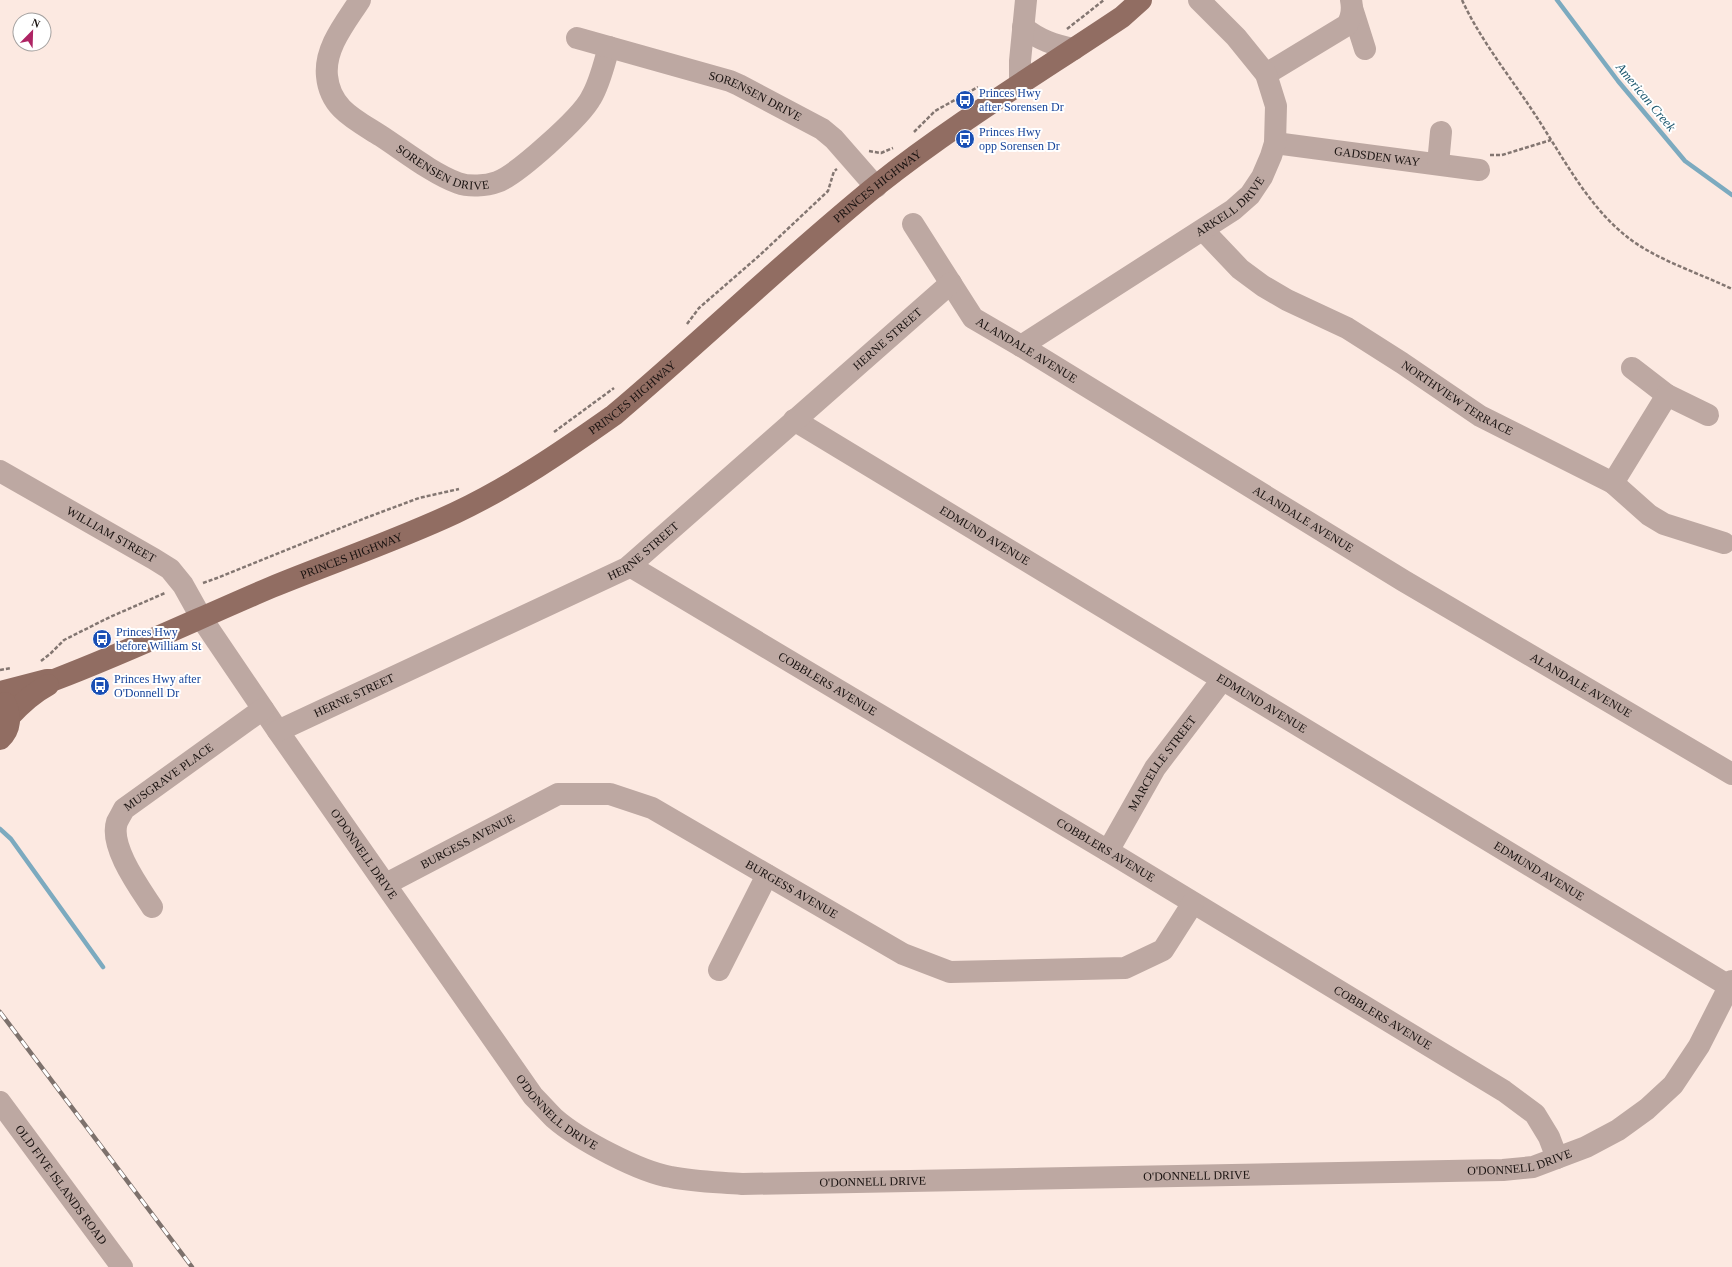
<svg xmlns="http://www.w3.org/2000/svg" width="1732" height="1267" viewBox="0 0 1732 1267" font-family="'Times New Roman',serif">
  <style>
    .lines { fill: none; stroke-linecap: round; stroke-linejoin: round }
    .stream { stroke: #7caabf; stroke-width: 4.5 }
    .path { stroke: #837671; stroke-width: 2.5; stroke-dasharray: 4 2; stroke-linecap: butt }
    .minor { stroke: #bda8a2; stroke-width: 22 }
    .major { stroke: #916d62; stroke-width: 22 }
    .rail-casing { stroke: #7d716c; stroke-width: 4.5 }
    .rail { stroke: #fff; stroke-width: 3; stroke-dasharray: 9; stroke-linecap: butt }
    .labels { text-anchor: middle; dominant-baseline: central; stroke-width: 4; stroke-linejoin: round; paint-order: stroke }
    .transit-label { font-size: 12px; fill: #164399; stroke: #fff; text-anchor: start }
    .street-label { font-size: 12px; fill: #191210; stroke: #fff }
    .water-label { font-size: 13px; font-style: italic; fill: #1b566d; stroke: #fff }
  </style>
  <rect width="100%" height="100%" fill="#fce9e1"/>
  <g class="lines">
    <g class="stream">
      <polyline points="1557,0 1618,81 1685,161 1732,195"/>
      <polyline points="0,829 11,839 103,967"/>
    </g>
    <g class="path">
      <path d="M 1462,0 C 1480,39 1508,74 1532,110 C 1561,153 1585,203 1626,236 C 1654,259 1699,273 1732,289"/>
      <polyline points="1067,29 1104,0"/>
      <polyline points="914,132 935,111 978,87"/>
      <polyline points="869,151 881,153 893,148"/>
      <polyline points="1490,155 1502,155 1551,140"/>
      <polyline points="687,324 699,308 760,255 828,191 834,171 837,169"/>
      <polyline points="554,432 614,388"/>
      <polyline points="203,583 217,578 368,517 419,498 459,489"/>
      <polyline points="41,661 50,654 64,640 110,617 165,593"/>
      <polyline points="0,670 11,668"/>
    </g>
    <g class="minor">
      <path id="s1" d="M 360,0 C 346,22 324,48 327,76 C 330,109 356,120 381,136 C 404,151 433,174 458,183 C 469,187 486,186 497,182 C 517,175 581,117 591,98 C 600,83 604,64 609,47"/>
      <polyline points="1352,8 1365,49"/>
      <path d="M 1023,27 C 1039,40 1054,45 1074,49"/>
      <path id="s2" d="M 577,38 L 730,81 L 739,85 L 822,129 L 834,139 L 876,187"/>
      <path d="M 1266,74 L 1347,25 C 1352,17 1353,10 1351,0"/>
      <polyline points="1020,84 1020,61 1026,0"/>
      <path id="s3" d="M 1275,143 L 1479,170"/>
      <polyline points="1438,164 1441,132"/>
      <path id="s4" d="M 913,224 L 973,318 L 1021,346 L 1404,581 L 1732,774"/>
      <path id="s5" d="M 1203,230 L 1240,269 L 1263,286 L 1287,300 L 1347,328 L 1402,363 L 1480,416 L 1613,483 L 1649,515 L 1664,524 L 1724,543"/>
      <path id="s6" d="M 1021,346 L 1233,210 L 1250,195 L 1262,177 L 1271,156 L 1275,143 L 1276,106 L 1266,74 L 1236,37 L 1199,0"/>
      <polyline points="1632,368 1667,395"/>
      <path id="s7" d="M 794,420 L 1729,986"/>
      <path id="s8" d="M 0,471 L 154,559 L 170,569 L 183,585 L 202,619 L 278,731 L 533,1096 C 540,1103 547,1111 554,1118 C 579,1140 640,1172 671,1177 C 695,1182 718,1182 742,1184 L 1503,1170 L 1533,1167 L 1586,1147 L 1618,1130 L 1647,1109 L 1673,1085 L 1699,1046 L 1732,981"/>
      <polyline points="1613,483 1667,395 1708,415"/>
      <path id="s9" d="M 630,566 L 1108,851 L 1504,1091 L 1535,1114 L 1549,1137 L 1557,1158"/>
      <path id="s10" d="M 278,731 L 627,568 L 951,283"/>
      <path id="s11" d="M 1108,851 L 1155,768 L 1222,680"/>
      <path id="s12" d="M 386,884 L 558,794 L 610,794 L 652,808 L 903,954 L 950,972 L 1125,968 L 1163,950 L 1193,903"/>
      <path id="s13" d="M 152,907 C 139,887 109,846 117,822 C 119,818 122,813 124,809 L 263,709"/>
      <polyline points="719,970 767,875"/>
      <path id="s14" d="M 0,1102 L 122,1267"/>
    </g>
    <g class="major">
      <path id="s15" d="M 0,692 L 47,680 L 54,680 C 128,652 199,618 272,587 C 333,562 395,541 455,513 C 512,486 563,451 614,415 C 703,340 786,259 876,186 C 954,124 1040,72 1122,17 L 1141,0"/>
      <path d="M 9,717 C 21,704 33,693 48,685"/>
      <path d="M 0,739 C 11,729 11,716 5,703"/>
    </g>
    <defs>
      <polyline id="rail" points="0,1012 192,1267"/>
    </defs>
    <use href="#rail" class="rail-casing"/>
    <use href="#rail" class="rail"/>
  </g>
  <defs>
    <symbol id="bus-disc" viewBox="-11 -11 22 22"><circle r="9.5" fill="#1a4fb4" stroke="#fff"/><path d="M-5-6H5V4H4V6H2V4H-2V6H-4V4H-5ZM-3.5-4V0h7V-4ZM-3.5 1.2v1.5H-2V1.2ZM2 1.2v1.5H3.5V1.2Z" fill="#fff"/></symbol>
  </defs>
  <g fill-rule="evenodd">
    <use href="#bus-disc" x="954" y="89" width="22" height="22"/>
    <use href="#bus-disc" x="954" y="128" width="22" height="22"/>
    <use href="#bus-disc" x="91" y="628" width="22" height="22"/>
    <use href="#bus-disc" x="89" y="675" width="22" height="22"/>
  </g>
  <g class="labels">
    <g class="transit-label">
      <text x="979" y="93">Princes Hwy<tspan x="979" dy="14">after Sorensen Dr</tspan></text>
      <text x="979" y="132">Princes Hwy<tspan x="979" dy="14">opp Sorensen Dr</tspan></text>
      <text x="116" y="632">Princes Hwy<tspan x="116" dy="14">before William St</tspan></text>
      <text x="114" y="679">Princes Hwy after<tspan x="114" dy="14">O'Donnell Dr</tspan></text>
    </g>
    <g class="street-label">
      <text stroke="none"><textPath href="#s2" startOffset="188">SORENSEN DRIVE</textPath></text>
      <text stroke="none"><textPath href="#s3" startOffset="103">GADSDEN WAY</textPath></text>
      <text stroke="none"><textPath href="#s1" startOffset="240">SORENSEN DRIVE</textPath></text>
      <text stroke="none"><textPath href="#s15" startOffset="1026">PRINCES HIGHWAY</textPath></text>
      <text stroke="none"><textPath href="#s6" startOffset="252">ARKELL DRIVE</textPath></text>
      <text stroke="none"><textPath href="#s10" startOffset="732">HERNE STREET</textPath></text>
      <text stroke="none"><textPath href="#s4" startOffset="174">ALANDALE AVENUE</textPath></text>
      <text stroke="none"><textPath href="#s15" startOffset="702">PRINCES HIGHWAY</textPath></text>
      <text stroke="none"><textPath href="#s5" startOffset="307">NORTHVIEW TERRACE</textPath></text>
      <text stroke="none"><textPath href="#s4" startOffset="498">ALANDALE AVENUE</textPath></text>
      <text stroke="none"><textPath href="#s8" startOffset="128">WILLIAM STREET</textPath></text>
      <text stroke="none"><textPath href="#s7" startOffset="223">EDMUND AVENUE</textPath></text>
      <text stroke="none"><textPath href="#s10" startOffset="408">HERNE STREET</textPath></text>
      <text stroke="none"><textPath href="#s15" startOffset="378">PRINCES HIGHWAY</textPath></text>
      <text stroke="none"><textPath href="#s9" startOffset="230">COBBLERS AVENUE</textPath></text>
      <text stroke="none"><textPath href="#s4" startOffset="822">ALANDALE AVENUE</textPath></text>
      <text stroke="none"><textPath href="#s10" startOffset="84">HERNE STREET</textPath></text>
      <text stroke="none"><textPath href="#s7" startOffset="547">EDMUND AVENUE</textPath></text>
      <text stroke="none"><textPath href="#s11" startOffset="103">MARCELLE STREET</textPath></text>
      <text stroke="none"><textPath href="#s13" startOffset="164">MUSGRAVE PLACE</textPath></text>
      <text stroke="none"><textPath href="#s12" startOffset="92">BURGESS AVENUE</textPath></text>
      <text stroke="none"><textPath href="#s9" startOffset="554">COBBLERS AVENUE</textPath></text>
      <text stroke="none"><textPath href="#s8" startOffset="541">O'DONNELL DRIVE</textPath></text>
      <text stroke="none"><textPath href="#s7" startOffset="871">EDMUND AVENUE</textPath></text>
      <text stroke="none"><textPath href="#s12" startOffset="452">BURGESS AVENUE</textPath></text>
      <text stroke="none"><textPath href="#s9" startOffset="878">COBBLERS AVENUE</textPath></text>
      <text stroke="none"><textPath href="#s8" startOffset="865">O'DONNELL DRIVE</textPath></text>
      <text stroke="none"><textPath href="#s8" startOffset="1849">O'DONNELL DRIVE</textPath></text>
      <text stroke="none"><textPath href="#s8" startOffset="1525">O'DONNELL DRIVE</textPath></text>
      <text stroke="none"><textPath href="#s8" startOffset="1201">O'DONNELL DRIVE</textPath></text>
      <text stroke="none"><textPath href="#s14" startOffset="103">OLD FIVE ISLANDS ROAD</textPath></text>
    </g>
    <g class="water-label">
      <text transform="translate(1646 97) rotate(50)">American Creek</text>
    </g>
  </g>
  <g transform="translate(32 32) rotate(23)"><circle r="19" fill="#ffffff" stroke="#a3a09f"/>
  <path d="M0-3L7 15L0 10L-7 15Z" fill="#ae2464"/>
  <text y="-6" font-size="11" font-weight="bold" text-anchor="middle" fill="#191210">N</text>
  </g>
</svg>
